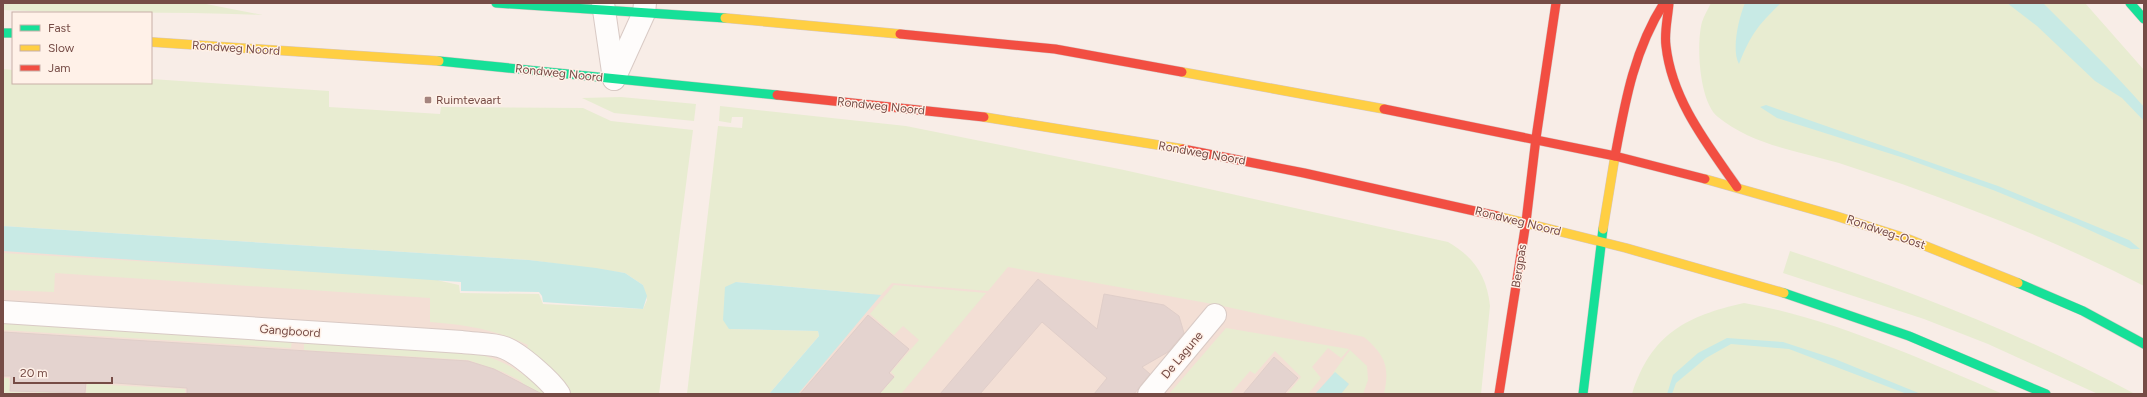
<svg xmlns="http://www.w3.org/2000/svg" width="2147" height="397" viewBox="0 0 2147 397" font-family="Figtree,sans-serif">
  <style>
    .residential { fill: #f3dfd5 }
    .green { fill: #e8ecd1 }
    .water { fill: #c8eae5 }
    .building { fill: #e4d3cf; stroke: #e0cec9 }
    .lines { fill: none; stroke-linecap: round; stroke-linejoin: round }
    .street-casing { stroke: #d9cac5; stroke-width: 24 }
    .fast-casing { stroke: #d6c7c3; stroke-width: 10 }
    .slow-casing { stroke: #d6c7c3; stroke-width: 10 }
    .jam-casing { stroke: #d6c7c3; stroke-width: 10 }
    .street { stroke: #fefcfb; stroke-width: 22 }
    .fast { stroke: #16e098; stroke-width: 9 }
    .slow { stroke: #ffcf43; stroke-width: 9 }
    .jam { stroke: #f24e42; stroke-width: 9 }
    .poi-dot { fill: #a4847e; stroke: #fff1e8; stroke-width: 1.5 }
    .labels { text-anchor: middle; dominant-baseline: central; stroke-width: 3; stroke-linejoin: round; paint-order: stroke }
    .street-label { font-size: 12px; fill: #764c46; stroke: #fff1e8 }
    .poi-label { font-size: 12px; fill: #764c46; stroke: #fff1e8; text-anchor: start }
  </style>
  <rect width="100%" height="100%" fill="#f8ede7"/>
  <g class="residential">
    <polygon points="3,247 431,275 581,380 589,394 3,394"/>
    <polygon points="1007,259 1366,329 1394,372 1389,394 779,394 882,270"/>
  </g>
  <g class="green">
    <path d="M 3,3 L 201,3 L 263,15 C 177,11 90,14 3,10 Z"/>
    <path d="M 1711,3 L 2085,3 L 2144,70 L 2144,286 C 2066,246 1984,213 1902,184 C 1881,177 1860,170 1839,163 C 1798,151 1752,145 1718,117 C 1699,102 1696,44 1702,22 C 1704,16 1708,9 1711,3 Z"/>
    <path d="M 3,69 L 13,70 L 13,83 L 151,83 L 151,79 L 329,91 L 329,107 L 440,114 L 441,107 L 583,108 L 611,121 L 693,130 L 659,394 L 572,394 L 553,370 L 527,348 L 528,345 C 494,329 466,325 430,322 L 430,298 L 55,273 L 54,292 L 3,290 L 3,253 L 432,279 L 459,285 L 460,293 L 539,294 L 543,304 L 643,309 L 647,300 L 643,285 L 625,273 L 529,260 L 3,226 Z"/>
    <polygon points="621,97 696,104 694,121 614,113 582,98"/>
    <path d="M 720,106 L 906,126 L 1124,170 L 1448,242 C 1474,257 1487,276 1490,306 L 1481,394 L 1384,394 C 1390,366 1385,355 1364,337 L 1218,305 L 1008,267 L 988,291 L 892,283 L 881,295 L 736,282 L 729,329 L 818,331 L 819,336 L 769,394 L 687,394 L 718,126 L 742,128 L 743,117 L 732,117 L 731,123 L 719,121 Z"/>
    <path d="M 1790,251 C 1909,290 2025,335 2135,394 L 2098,394 L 1988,344 L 1924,319 L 1783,273 Z"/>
    <polygon points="894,285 986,293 901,394 880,394 895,376 891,372 919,340 903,326 894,335 870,314"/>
    <path d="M 1744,303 C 1831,318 1921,359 2003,394 L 1632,394 C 1651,334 1686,316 1744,303 Z"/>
    <polygon points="3,321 292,340 291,348 3,330"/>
    <polygon points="1226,328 1349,349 1341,358 1328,348 1312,367 1321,378 1308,394 1287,394 1301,377 1275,351 1255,374 1250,371 1230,394 1169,394"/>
    <path d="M 304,341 L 478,354 C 505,361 526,373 545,394 L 535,394 L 519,380 L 503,372 L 468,360 L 304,350 Z"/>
    <polygon points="1350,350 1367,366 1368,380 1363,394 1341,394 1349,384 1333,373"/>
    <polygon points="3,378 9,378 10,392 36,393 37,391 86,394 87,382 109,385 185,389 185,394 3,394"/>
  </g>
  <g class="water">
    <path d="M 1745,3 L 1781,3 C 1758,25 1751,34 1739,64 C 1731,50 1739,17 1745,3 Z"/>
    <path d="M 2007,3 L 2043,3 C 2077,37 2112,70 2144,107 L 2144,121 L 2122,98 L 2095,81 L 2037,26 Z"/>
    <polygon points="1766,105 1998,186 2129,240 2140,249 2131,249 2076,224 1993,190 1904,158 1777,118 1760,107"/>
    <polygon points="3,226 529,260 596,268 625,273 643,285 647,296 643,309 543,302 542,296 539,292 461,291 461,282 3,251"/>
    <polygon points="736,282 881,295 798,394 769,394 819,336 818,331 729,329 723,320 725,287"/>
    <polygon points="1727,338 1783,342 1835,359 1921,394 1907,394 1789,349 1731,344 1706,358 1676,383 1672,394 1667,394 1673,375 1698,353"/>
    <polygon points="1335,372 1349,384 1341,394 1315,394"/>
  </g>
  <g class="building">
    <polygon points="1038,279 1097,329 1104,294 1164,305 1179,316 1184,333 1168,352 1142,367 1150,374 1134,394 1094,394 1107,378 1042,322 980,394 940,394"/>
    <polygon points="868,315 909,349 889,373 894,377 879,394 800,394"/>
    <polygon points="3,332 468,361 494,369 542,394 187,394 187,388 86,381 85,393 10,391 11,376 3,376"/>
    <polygon points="1274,357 1298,378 1284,394 1243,394"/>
  </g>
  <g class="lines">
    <defs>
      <g id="street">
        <polyline points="603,3 614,79"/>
        <polyline points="614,79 644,13 645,3"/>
        <path d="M 3,312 L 462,342 C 475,344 493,343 505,348 C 520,354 551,381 559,394"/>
        <polyline points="1149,394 1215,315"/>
      </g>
      <g id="fast">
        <polyline points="496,3 725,18"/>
        <polyline points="2130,3 2144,19"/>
        <polyline points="3,33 13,33"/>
        <polyline points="439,61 777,95"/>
        <polyline points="2018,283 2083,311 2144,344"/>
        <polyline points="1784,293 1909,336 2046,394"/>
        <polyline points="1583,394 1603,229"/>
      </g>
      <g id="slow">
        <polyline points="725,18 900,34"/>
        <polyline points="151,42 439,61"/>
        <polyline points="1182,72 1384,109"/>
        <polyline points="984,117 1183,149"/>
        <polyline points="1705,179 1836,216 1908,239 2018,283"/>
        <polyline points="1497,216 1626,248 1784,293"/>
        <polyline points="1603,229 1615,156"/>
      </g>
      <g id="jam">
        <path d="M 1669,3 C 1668,17 1664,32 1666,46 C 1672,100 1707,144 1737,187"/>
        <polyline points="900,34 1055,49 1182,72"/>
        <polyline points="777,95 984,117"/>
        <polyline points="1384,109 1615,156 1705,179"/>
        <polyline points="1536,138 1556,3"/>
        <polyline points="1183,149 1304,173 1497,216"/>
        <path d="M 1615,156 C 1625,102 1634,50 1664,3"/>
        <polyline points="1499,394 1526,222 1536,138"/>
      </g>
    </defs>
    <use href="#street" class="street-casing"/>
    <use href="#fast" class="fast-casing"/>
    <use href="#slow" class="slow-casing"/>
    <use href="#jam" class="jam-casing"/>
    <use href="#street" class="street"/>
    <use href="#fast" class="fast"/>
    <use href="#slow" class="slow"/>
    <use href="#jam" class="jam"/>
  </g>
  <rect class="poi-dot" x="424" y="96" width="8" height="8" rx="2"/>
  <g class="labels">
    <g class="street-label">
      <text transform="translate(236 48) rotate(4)">Rondweg Noord</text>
      <text transform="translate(559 73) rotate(6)">Rondweg Noord</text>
      <text transform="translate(881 106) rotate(6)">Rondweg Noord</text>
      <text transform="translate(1202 153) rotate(10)">Rondweg Noord</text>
      <text transform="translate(1518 221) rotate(14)">Rondweg Noord</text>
      <text transform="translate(1886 232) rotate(19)">Rondweg-Oost</text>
      <text transform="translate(1519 266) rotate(-81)">Bergpas</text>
      <text transform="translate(290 331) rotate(4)">Gangboord</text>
      <text transform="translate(1182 355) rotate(-50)">De Lagune</text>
    </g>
    <g class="poi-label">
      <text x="436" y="100">Ruimtevaart</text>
    </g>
  </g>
  <rect width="2147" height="397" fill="none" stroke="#764c46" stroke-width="8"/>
  <rect x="12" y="12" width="140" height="72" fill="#fff1e8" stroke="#c8afa7"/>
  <rect x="20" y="25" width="20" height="6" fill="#16e098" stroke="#c8afa7"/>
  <text x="48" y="32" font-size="12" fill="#764c46">Fast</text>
  <rect x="20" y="45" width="20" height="6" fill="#ffcf43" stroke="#c8afa7"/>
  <text x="48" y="52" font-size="12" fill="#764c46">Slow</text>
  <rect x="20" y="65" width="20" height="6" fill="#f24e42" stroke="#c8afa7"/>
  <text x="48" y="72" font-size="12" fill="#764c46">Jam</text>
  <path d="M14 377v6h98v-6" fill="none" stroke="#764c46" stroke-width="2"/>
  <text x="20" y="377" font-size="12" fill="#764c46" stroke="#fff1e8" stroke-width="3" paint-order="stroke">20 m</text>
</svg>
